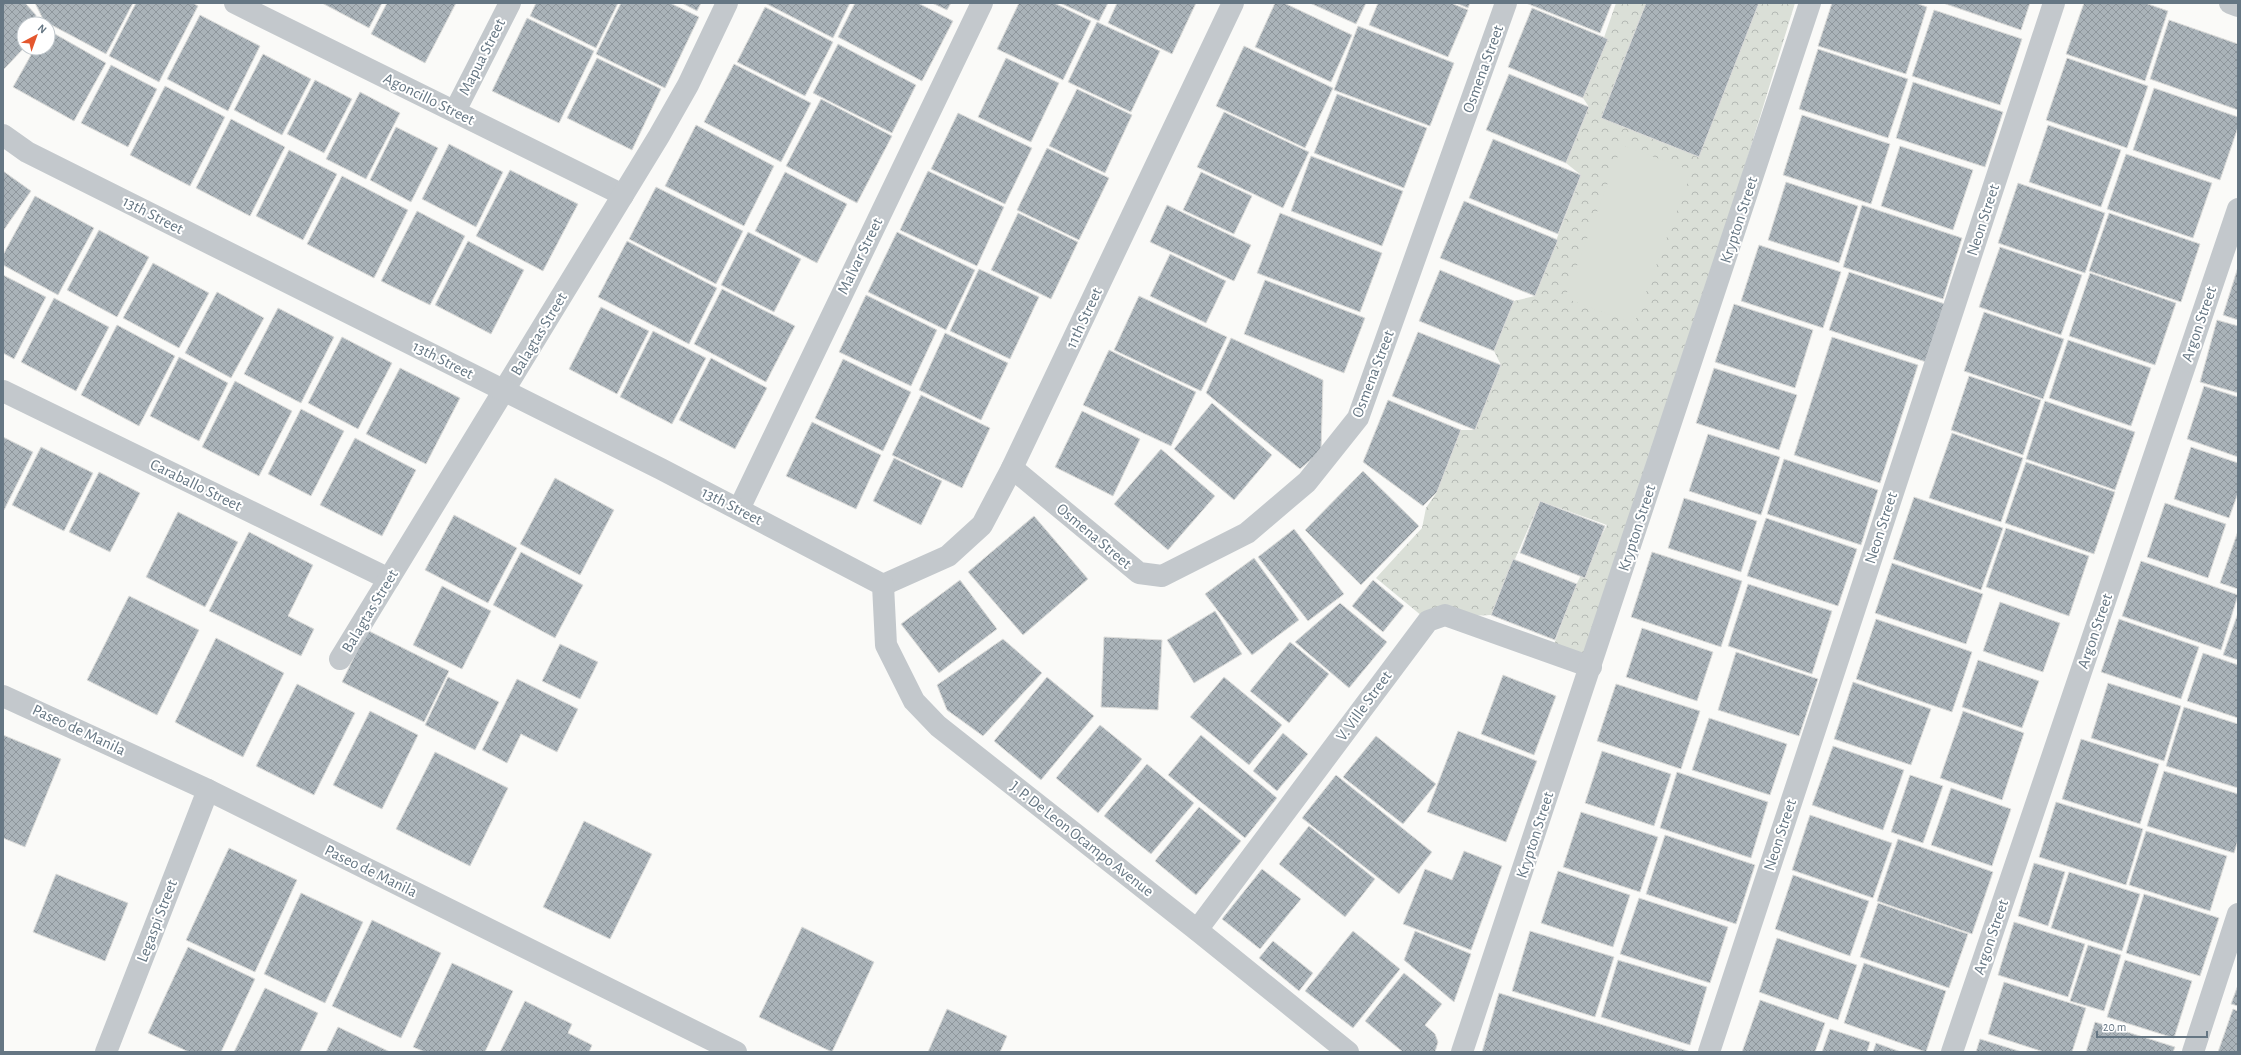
<svg xmlns="http://www.w3.org/2000/svg" width="2241" height="1055" viewBox="0 0 2241 1055" font-family="'Alegreya Sans',sans-serif">
  <style>
    .park { fill: url(#park-crowns) }
    .pitch { fill: #dadfd7 }
    .building { fill: url(#building-cross-hatch); stroke: #dcdcda }
    .lines { fill: none; stroke-linecap: round; stroke-linejoin: round }
    .minor { stroke: #c3c8cc; stroke-width: 22 }
    .tertiary { stroke: #c3c8cc; stroke-width: 22 }
    .labels { text-anchor: middle; dominant-baseline: central; stroke-width: 4; stroke-linejoin: round; paint-order: stroke }
    .street-label { font-size: 16px; fill: #657683; stroke: #fff }
  </style>
  <defs>
    <pattern id="park-crowns" width="20" height="18" patternUnits="userSpaceOnUse"><rect width="20" height="18" fill="#dadfd7"/><path d="M2 6a3 3 0 1 1 6 0M12 15a3 3 0 1 1 6 0" fill="none" stroke="#b4b9b4"/></pattern>
    <pattern id="building-cross-hatch" width="8" height="8" patternUnits="userSpaceOnUse"><rect width="8" height="8" fill="#aab3b9"/><path d="M0 0l8 8M0 8l8-8" fill="none" stroke="#8e969c"/></pattern>
  </defs>
  <rect width="100%" height="100%" fill="#fafaf8"/>
  <polygon class="park" points="1616,3 1795,3 1591,667 1552,650 1575,587 1607,525 1540,501 1491,615 1443,617 1428,621 1376,578 1422,528 1426,508 1437,492 1461,430 1475,430 1501,365 1494,351 1514,301 1535,296 1581,175 1566,163 1589,107 1583,98"/>
  <polygon class="pitch" points="1622,145 1692,171 1634,324 1565,298"/>
  <g class="building">
    <polygon points="3,3 25,3 36,15 35,24 24,24 24,48 3,70"/>
    <polygon points="35,3 133,3 106,54 44,21"/>
    <polygon points="136,3 193,3 198,6 159,82 109,56"/>
    <polygon points="322,3 382,3 369,28"/>
    <polygon points="387,3 456,3 425,63 371,34"/>
    <polygon points="536,3 618,3 596,48 530,16"/>
    <polygon points="621,3 670,3 699,17 665,88 596,54"/>
    <polygon points="682,3 701,3 697,11"/>
    <polygon points="765,3 850,3 833,38"/>
    <polygon points="855,3 918,3 953,21 922,81 838,37"/>
    <polygon points="932,3 951,3 947,10"/>
    <polygon points="1019,3 1054,3 1091,21 1063,80 997,49"/>
    <polygon points="1060,3 1108,3 1099,21"/>
    <polygon points="1117,3 1196,3 1172,54 1108,23"/>
    <polygon points="1275,3 1284,3 1352,35 1331,82 1255,47"/>
    <polygon points="1310,3 1366,3 1356,24"/>
    <polygon points="1378,3 1451,3 1468,10 1448,57 1369,25"/>
    <polygon points="1456,3 1470,3 1468,8"/>
    <polygon points="1526,3 1612,3 1600,33"/>
    <polygon points="1646,3 1759,3 1699,157 1601,118"/>
    <polygon points="1832,3 1916,3 1927,7 1906,74 1818,46"/>
    <polygon points="1943,3 2030,3 2021,30"/>
    <polygon points="2084,3 2145,3 2168,11 2145,81 2066,54"/>
    <polygon points="765,7 833,42 805,96 737,62"/>
    <polygon points="1532,8 1608,39 1583,98 1508,67"/>
    <polygon points="1934,10 2022,39 2000,105 1912,76"/>
    <polygon points="200,15 260,46 228,111 167,79"/>
    <polygon points="527,18 594,51 559,123 492,91"/>
    <polygon points="2169,20 2238,44 2238,110 2150,79"/>
    <polygon points="1097,22 1160,51 1131,112 1068,82"/>
    <polygon points="1358,26 1454,63 1430,126 1334,90"/>
    <polygon points="48,30 106,63 74,121 13,87 35,48 48,48"/>
    <polygon points="838,44 916,85 892,133 813,93"/>
    <polygon points="1244,46 1333,88 1305,148 1216,106"/>
    <polygon points="1818,49 1908,79 1888,138 1799,109"/>
    <polygon points="263,54 311,79 282,135 234,110"/>
    <polygon points="597,58 661,89 632,150 567,118"/>
    <polygon points="1006,58 1059,83 1031,142 978,117"/>
    <polygon points="2067,58 2148,86 2127,148 2046,120"/>
    <polygon points="734,64 811,103 781,162 704,122"/>
    <polygon points="111,65 157,89 128,147 81,123"/>
    <polygon points="1509,74 1589,107 1566,163 1486,130"/>
    <polygon points="315,80 352,99 324,153 287,134"/>
    <polygon points="1913,82 2003,112 1985,167 1896,138"/>
    <polygon points="165,86 225,117 190,186 130,155"/>
    <polygon points="2154,88 2238,117 2238,127 2220,180 2133,150"/>
    <polygon points="1077,89 1132,115 1105,173 1049,146"/>
    <polygon points="360,92 400,113 366,179 326,159"/>
    <polygon points="1337,94 1427,128 1404,188 1314,153"/>
    <polygon points="821,99 892,136 857,203 786,166"/>
    <polygon points="1224,112 1309,152 1283,208 1197,167"/>
    <polygon points="958,113 1032,148 1005,204 931,169"/>
    <polygon points="1802,115 1890,144 1871,204 1783,175"/>
    <polygon points="231,119 285,147 250,216 196,188"/>
    <polygon points="696,125 774,166 744,226 665,186"/>
    <polygon points="2048,125 2121,150 2101,207 2029,182"/>
    <polygon points="396,127 438,148 411,202 370,180"/>
    <polygon points="1493,139 1581,175 1558,234 1469,198"/>
    <polygon points="449,144 503,172 476,227 422,199"/>
    <polygon points="1900,146 1973,170 1953,230 1881,206"/>
    <polygon points="1047,148 1109,178 1079,240 1017,210"/>
    <polygon points="289,150 337,174 303,240 256,216"/>
    <polygon points="2126,154 2212,183 2193,238 2107,209"/>
    <polygon points="1311,156 1403,191 1382,246 1291,211"/>
    <polygon points="510,170 578,204 543,271 476,236"/>
    <polygon points="3,171 31,191 3,231"/>
    <polygon points="928,171 1004,207 977,266 900,230"/>
    <polygon points="785,172 847,204 817,263 755,231"/>
    <polygon points="1201,172 1252,196 1234,234 1183,210"/>
    <polygon points="342,176 408,210 374,278 307,244"/>
    <polygon points="1786,182 1858,206 1839,263 1768,240"/>
    <polygon points="2018,183 2105,213 2085,273 1998,243"/>
    <polygon points="656,187 743,231 716,284 629,239"/>
    <polygon points="35,196 94,228 58,295 3,265 3,255"/>
    <polygon points="1464,201 1558,240 1535,296 1440,258"/>
    <polygon points="1167,205 1251,245 1234,281 1150,242"/>
    <polygon points="1862,205 1962,238 1943,299 1843,267"/>
    <polygon points="417,211 465,236 430,305 381,281"/>
    <polygon points="1018,213 1078,242 1051,299 991,270"/>
    <polygon points="1280,213 1382,253 1360,312 1257,273"/>
    <polygon points="2109,213 2200,244 2181,302 2089,271"/>
    <polygon points="99,230 149,257 117,317 67,290"/>
    <polygon points="748,232 801,259 774,312 721,285"/>
    <polygon points="897,232 975,270 946,330 868,292"/>
    <polygon points="468,241 524,270 491,334 435,305"/>
    <polygon points="627,241 717,288 689,344 598,297"/>
    <polygon points="1759,245 1841,272 1823,328 1741,301"/>
    <polygon points="2000,247 2082,275 2061,335 1979,307"/>
    <polygon points="1170,254 1226,281 1206,323 1150,296"/>
    <polygon points="153,263 209,293 179,348 123,318"/>
    <polygon points="2238,267 2238,320 2223,315"/>
    <polygon points="979,269 1039,297 1010,359 950,331"/>
    <polygon points="1440,270 1514,301 1494,351 1419,321"/>
    <polygon points="1849,272 1945,304 1926,362 1829,330"/>
    <polygon points="2090,273 2176,303 2155,365 2069,336"/>
    <polygon points="3,275 46,297 14,359 3,353"/>
    <polygon points="1265,280 1365,318 1344,373 1244,334"/>
    <polygon points="722,289 795,326 766,382 694,344"/>
    <polygon points="217,292 264,318 231,378 185,353"/>
    <polygon points="866,295 937,330 911,386 839,352"/>
    <polygon points="1139,296 1227,337 1201,391 1114,350"/>
    <polygon points="54,298 109,327 76,391 21,362"/>
    <polygon points="1734,304 1813,330 1795,388 1715,362"/>
    <polygon points="601,307 649,331 617,394 569,369"/>
    <polygon points="278,308 334,337 301,403 244,374"/>
    <polygon points="1984,312 2064,339 2043,399 1964,371"/>
    <polygon points="2217,320 2238,326 2238,393 2200,382"/>
    <polygon points="117,325 175,356 139,426 81,395"/>
    <polygon points="653,331 706,358 672,424 620,397"/>
    <polygon points="1418,332 1501,365 1475,430 1392,396"/>
    <polygon points="945,333 1008,363 981,420 919,390"/>
    <polygon points="342,337 392,363 358,429 308,403"/>
    <polygon points="1832,337 1918,365 1880,483 1794,455"/>
    <polygon points="1231,338 1323,380 1321,451 1300,469 1206,393"/>
    <polygon points="2068,340 2151,368 2131,426 2049,398"/>
    <polygon points="1109,350 1196,392 1171,446 1083,405"/>
    <polygon points="179,357 228,383 199,441 150,416"/>
    <polygon points="711,358 767,388 735,449 679,420"/>
    <polygon points="843,359 911,392 883,451 815,418"/>
    <polygon points="400,368 460,398 426,464 366,434"/>
    <polygon points="1714,368 1797,395 1779,450 1696,423"/>
    <polygon points="1969,376 2041,400 2023,455 1951,430"/>
    <polygon points="235,381 292,411 259,476 202,447"/>
    <polygon points="2204,386 2238,397 2238,457 2187,439"/>
    <polygon points="921,395 990,428 962,488 892,455"/>
    <polygon points="1388,400 1461,430 1437,492 1423,506 1363,462"/>
    <polygon points="2045,401 2135,432 2115,490 2026,459"/>
    <polygon points="1212,403 1272,455 1234,500 1174,449"/>
    <polygon points="301,409 344,431 311,496 268,474"/>
    <polygon points="1082,411 1140,439 1113,496 1055,467"/>
    <polygon points="812,422 881,455 856,509 786,476"/>
    <polygon points="1952,433 2023,458 2001,522 1929,498"/>
    <polygon points="1708,434 1780,457 1761,515 1689,491"/>
    <polygon points="3,437 33,452 4,510 3,509"/>
    <polygon points="355,438 416,470 382,536 320,505"/>
    <polygon points="41,447 93,473 64,531 12,505"/>
    <polygon points="2191,447 2238,463 2238,493 2229,518 2174,499"/>
    <polygon points="1161,449 1215,496 1168,550 1114,504"/>
    <polygon points="894,458 942,481 921,525 873,501"/>
    <polygon points="1784,459 1878,490 1861,545 1767,514"/>
    <polygon points="2026,462 2115,492 2094,554 2005,523"/>
    <polygon points="1363,471 1419,526 1361,585 1305,530"/>
    <polygon points="99,472 140,493 110,552 69,532"/>
    <polygon points="555,478 614,510 580,575 520,544"/>
    <polygon points="1914,497 2003,528 1981,590 1893,559"/>
    <polygon points="1684,498 1757,521 1741,572 1668,548"/>
    <polygon points="1540,501 1605,526 1585,578 1520,553"/>
    <polygon points="2165,503 2226,524 2208,578 2147,557"/>
    <polygon points="178,512 238,542 205,607 146,577"/>
    <polygon points="454,515 517,548 488,603 425,570"/>
    <polygon points="1034,516 1088,579 1023,635 968,572"/>
    <polygon points="1766,518 1857,549 1838,606 1747,576"/>
    <polygon points="2006,528 2089,556 2069,616 1986,587"/>
    <polygon points="1294,529 1344,594 1308,621 1258,557"/>
    <polygon points="2238,531 2238,589 2220,583"/>
    <polygon points="249,532 313,565 288,616 314,629 301,656 209,611"/>
    <polygon points="521,552 583,585 555,638 493,605"/>
    <polygon points="1652,552 1742,581 1721,647 1631,617"/>
    <polygon points="1254,558 1299,620 1252,655 1205,594"/>
    <polygon points="1513,559 1577,584 1555,640 1491,615"/>
    <polygon points="2141,561 2238,595 2221,650 2122,616"/>
    <polygon points="1892,563 1983,594 1966,644 1875,613"/>
    <polygon points="960,580 997,629 939,673 901,624"/>
    <polygon points="1373,580 1404,606 1383,632 1352,606"/>
    <polygon points="1748,584 1832,611 1812,674 1728,646"/>
    <polygon points="442,586 491,611 462,669 413,645"/>
    <polygon points="129,596 199,630 157,715 87,680"/>
    <polygon points="2000,602 2060,623 2043,672 1983,651"/>
    <polygon points="1340,603 1387,642 1349,688 1295,642"/>
    <polygon points="1215,611 1242,654 1194,683 1167,640"/>
    <polygon points="2238,613 2238,660 2223,655"/>
    <polygon points="1876,619 1972,652 1952,712 1856,679"/>
    <polygon points="2119,619 2199,647 2181,699 2101,672"/>
    <polygon points="1642,628 1713,652 1697,701 1626,677"/>
    <polygon points="367,630 449,671 424,722 342,682"/>
    <polygon points="1104,637 1162,640 1158,710 1101,707"/>
    <polygon points="216,638 284,673 243,757 175,722"/>
    <polygon points="1003,639 1042,673 983,736 947,710 937,685"/>
    <polygon points="1290,642 1329,674 1289,723 1250,691"/>
    <polygon points="560,644 598,662 580,699 542,681"/>
    <polygon points="1736,652 1818,679 1799,736 1718,710"/>
    <polygon points="2203,653 2238,665 2238,718 2187,701"/>
    <polygon points="1978,660 2039,681 2022,728 1962,707"/>
    <polygon points="1503,675 1556,696 1534,755 1481,734"/>
    <polygon points="448,677 499,702 475,750 425,725"/>
    <polygon points="1047,677 1094,716 1041,780 994,741"/>
    <polygon points="1224,677 1282,725 1249,765 1190,717"/>
    <polygon points="517,679 578,709 557,752 521,734 507,763 482,750"/>
    <polygon points="1853,682 1931,709 1911,765 1834,739"/>
    <polygon points="2108,683 2181,706 2164,761 2091,738"/>
    <polygon points="297,684 355,713 314,795 256,766"/>
    <polygon points="1616,684 1700,711 1681,769 1597,741"/>
    <polygon points="2184,707 2238,724 2238,788 2166,766"/>
    <polygon points="370,711 418,735 382,809 333,785"/>
    <polygon points="1963,711 2024,733 2002,800 1940,778"/>
    <polygon points="1709,718 1787,744 1770,795 1692,770"/>
    <polygon points="1100,725 1142,759 1098,813 1056,778"/>
    <polygon points="1458,731 1537,761 1506,842 1427,812"/>
    <polygon points="1283,733 1308,754 1277,791 1253,771"/>
    <polygon points="3,735 61,759 25,847 3,838"/>
    <polygon points="1201,735 1277,798 1245,838 1168,775"/>
    <polygon points="1376,736 1436,784 1403,824 1343,777"/>
    <polygon points="2081,739 2159,764 2140,824 2062,799"/>
    <polygon points="1833,746 1904,770 1883,830 1812,805"/>
    <polygon points="1602,751 1671,774 1654,826 1585,803"/>
    <polygon points="435,752 508,788 470,866 396,829"/>
    <polygon points="1147,764 1194,803 1151,854 1104,816"/>
    <polygon points="2164,771 2238,794 2238,840 2234,853 2147,826"/>
    <polygon points="1677,772 1768,802 1751,858 1660,828"/>
    <polygon points="1336,775 1432,852 1399,894 1302,818"/>
    <polygon points="1910,775 1943,786 1923,843 1891,832"/>
    <polygon points="1951,788 2011,809 1992,866 1931,845"/>
    <polygon points="2056,802 2143,829 2126,885 2039,857"/>
    <polygon points="1199,807 1241,841 1196,895 1155,861"/>
    <polygon points="1581,812 1658,837 1640,892 1563,867"/>
    <polygon points="1810,815 1892,843 1873,898 1792,870"/>
    <polygon points="584,821 652,854 610,939 543,907"/>
    <polygon points="1309,826 1375,879 1345,917 1279,864"/>
    <polygon points="2146,831 2227,856 2210,911 2129,885"/>
    <polygon points="1665,835 1755,865 1736,924 1646,894"/>
    <polygon points="1898,839 1993,872 1972,934 1877,901"/>
    <polygon points="229,848 297,880 255,972 186,940"/>
    <polygon points="1464,851 1502,866 1471,950 1403,924 1425,869 1452,880"/>
    <polygon points="2034,863 2065,872 2048,926 2018,916"/>
    <polygon points="1262,869 1301,899 1260,949 1222,919"/>
    <polygon points="1558,871 1630,895 1613,947 1541,923"/>
    <polygon points="2069,872 2140,894 2122,951 2051,928"/>
    <polygon points="56,874 128,903 105,961 33,932"/>
    <polygon points="1793,875 1869,901 1850,956 1775,929"/>
    <polygon points="301,893 363,922 325,1003 264,974"/>
    <polygon points="2144,894 2219,918 2200,976 2126,953"/>
    <polygon points="1639,898 1728,927 1710,983 1620,954"/>
    <polygon points="1878,903 1968,934 1949,988 1860,957"/>
    <polygon points="372,920 441,953 401,1038 332,1006"/>
    <polygon points="2014,922 2085,944 2068,997 1998,975"/>
    <polygon points="802,927 874,962 832,1052 759,1017"/>
    <polygon points="1353,931 1400,969 1353,1028 1305,991"/>
    <polygon points="1415,931 1471,954 1454,1002 1404,960"/>
    <polygon points="1530,931 1614,957 1595,1017 1512,991"/>
    <polygon points="1777,938 1857,965 1838,1020 1759,992"/>
    <polygon points="1273,941 1313,973 1299,991 1259,958"/>
    <polygon points="2088,945 2121,955 2104,1011 2070,1001"/>
    <polygon points="188,947 255,979 221,1052 189,1052 148,1033"/>
    <polygon points="1618,960 1707,987 1690,1045 1601,1017"/>
    <polygon points="2125,960 2192,981 2174,1038 2107,1017"/>
    <polygon points="452,963 513,991 485,1052 425,1052 413,1047"/>
    <polygon points="1864,963 1946,991 1926,1052 1844,1023"/>
    <polygon points="1404,973 1442,1004 1425,1025 1435,1034 1438,1042 1435,1052 1403,1052 1365,1021"/>
    <polygon points="2004,982 2086,1008 2072,1052 2044,1052 1988,1034"/>
    <polygon points="2238,985 2238,1006 2231,1004"/>
    <polygon points="265,988 318,1013 300,1052 234,1052"/>
    <polygon points="1499,993 1691,1052 1482,1052"/>
    <polygon points="1760,1000 1825,1023 1815,1052 1742,1052"/>
    <polygon points="525,1001 572,1024 568,1033 592,1045 589,1052 500,1052"/>
    <polygon points="947,1009 1007,1036 1000,1052 928,1052"/>
    <polygon points="2233,1009 2238,1011 2238,1052 2218,1052"/>
    <polygon points="2095,1022 2175,1047 2173,1052 2086,1052"/>
    <polygon points="338,1027 390,1052 326,1052"/>
    <polygon points="1830,1029 1870,1042 1867,1052 1822,1052"/>
    <polygon points="1980,1039 2022,1052 1976,1052"/>
    <polygon points="1876,1043 1901,1052 1873,1052"/>
  </g>
  <g class="lines">
    <g class="minor">
      <polyline points="235,3 623,195"/>
      <polyline points="2230,3 2238,6"/>
      <polyline points="455,111 510,3"/>
      <polyline points="3,391 389,579"/>
      <polyline points="1012,468 1139,573 1162,576 1247,533 1307,482 1358,418 1506,3"/>
      <polyline points="739,509 982,3"/>
      <polyline points="883,585 948,556 982,525 1012,468 1233,3"/>
      <polyline points="340,659 659,136 688,85 727,3"/>
      <polyline points="3,696 208,790 736,1052"/>
      <polyline points="1197,930 1428,621 1445,615 1591,667"/>
      <polyline points="106,1052 208,790"/>
      <polyline points="1462,1052 1810,3"/>
      <polyline points="1709,1052 2054,3"/>
      <polyline points="1952,1052 2238,209"/>
      <polyline points="2193,1052 2238,914"/>
    </g>
    <polyline class="tertiary" points="3,135 27,152 661,469 883,585 886,645 914,701 938,726 1197,930 1348,1052"/>
  </g>
  <g class="labels">
    <g class="street-label">
      <text transform="translate(482 57) rotate(-63)">Mapua Street</text>
      <text transform="translate(1483 69) rotate(-70)">Osmena Street</text>
      <text transform="translate(429 99) rotate(26)">Agoncillo Street</text>
      <text transform="translate(153 215) rotate(27)">13th Street</text>
      <text transform="translate(1739 220) rotate(-72)">Krypton Street</text>
      <text transform="translate(1983 220) rotate(-72)">Neon Street</text>
      <text transform="translate(860 256) rotate(-64)">Malvar Street</text>
      <text transform="translate(1084 318) rotate(-65)">11th Street</text>
      <text transform="translate(2199 324) rotate(-71)">Argon Street</text>
      <text transform="translate(539 334) rotate(-59)">Balagtas Street</text>
      <text transform="translate(443 360) rotate(27)">13th Street</text>
      <text transform="translate(1373 374) rotate(-69)">Osmena Street</text>
      <text transform="translate(196 485) rotate(26)">Caraballo Street</text>
      <text transform="translate(732 506) rotate(27)">13th Street</text>
      <text transform="translate(1637 528) rotate(-72)">Krypton Street</text>
      <text transform="translate(1881 528) rotate(-72)">Neon Street</text>
      <text transform="translate(1094 536) rotate(40)">Osmena Street</text>
      <text transform="translate(370 611) rotate(-59)">Balagtas Street</text>
      <text transform="translate(2095 631) rotate(-71)">Argon Street</text>
      <text transform="translate(1364 706) rotate(-54)">V. Ville Street</text>
      <text transform="translate(79 730) rotate(25)">Paseo de Manila</text>
      <text transform="translate(1535 835) rotate(-72)">Krypton Street</text>
      <text transform="translate(1780 835) rotate(-72)">Neon Street</text>
      <text transform="translate(1082 839) rotate(38)">J. P. De Leon Ocampo Avenue</text>
      <text transform="translate(371 871) rotate(26)">Paseo de Manila</text>
      <text transform="translate(157 921) rotate(-69)">Legaspi Street</text>
      <text transform="translate(1991 937) rotate(-71)">Argon Street</text>
    </g>
  </g>
  <rect width="2241" height="1055" fill="none" stroke="#657683" stroke-width="8"/>
  <g transform="translate(36 36) rotate(41)"><circle r="19" fill="#ffffff" stroke="#c1c8cd"/>
  <path d="M0-3L7 15L0 10L-7 15Z" fill="#e4572e"/>
  <text y="-6" font-size="11" font-weight="bold" text-anchor="middle" fill="#657683">N</text>
  </g>
  <path d="M2097 1031v6h110v-6" fill="none" stroke="#657683" stroke-width="2"/>
  <text x="2103" y="1031" font-size="12" fill="#657683" stroke="#ffffff" stroke-width="3" paint-order="stroke">20 m</text>
</svg>
